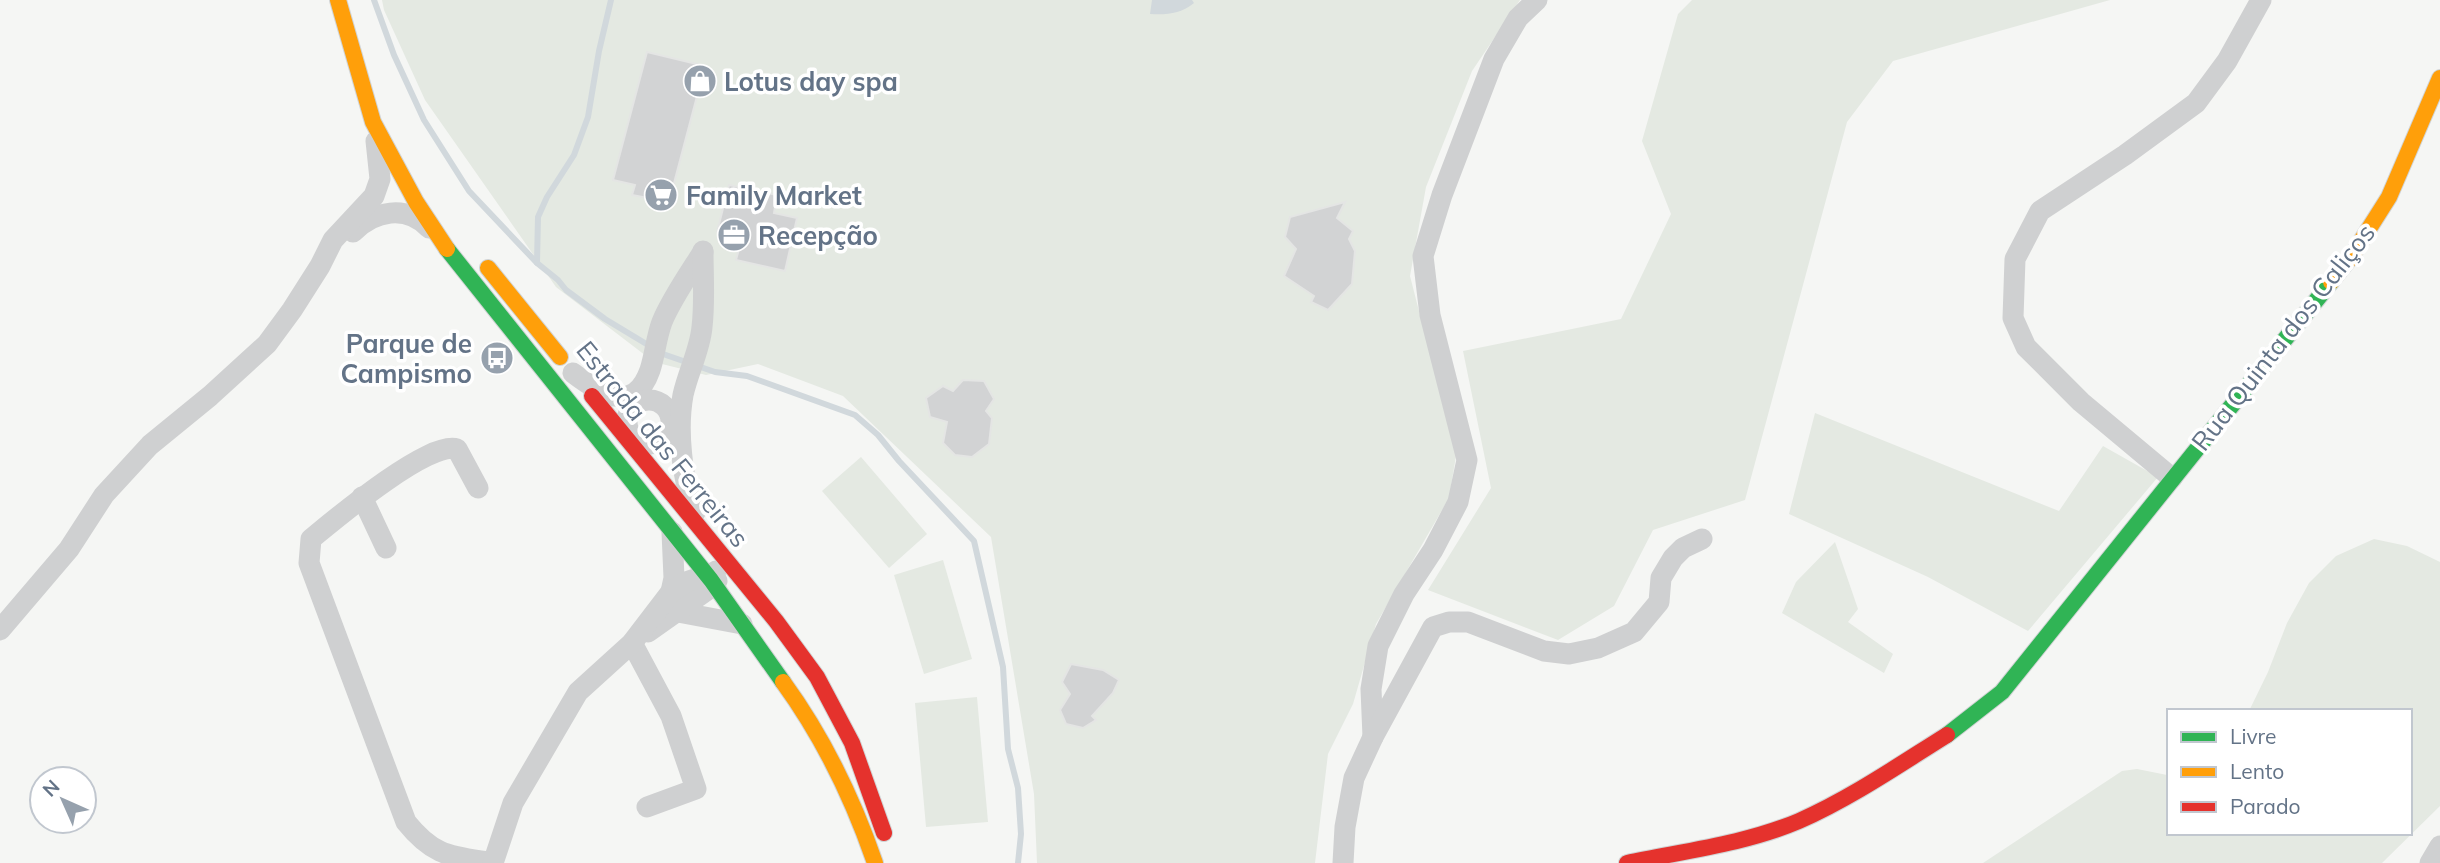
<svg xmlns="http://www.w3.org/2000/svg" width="2440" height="863" viewBox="0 0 2440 863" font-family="Mulish,sans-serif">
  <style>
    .green { fill: #e4e9e2 }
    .water { fill: #d1d8dc }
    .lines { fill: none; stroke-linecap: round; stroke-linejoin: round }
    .stream { stroke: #d1d8dc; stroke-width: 6 }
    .building { fill: #d2d3d4; stroke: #e4e5e4; stroke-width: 2 }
    .fast-casing { stroke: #d1d4d5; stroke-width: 18 }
    .slow-casing { stroke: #d1d4d5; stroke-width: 18 }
    .jam-casing { stroke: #d1d4d5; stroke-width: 18 }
    .street { stroke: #cfd0d1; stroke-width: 21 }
    .fast { stroke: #30b455; stroke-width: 16 }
    .slow { stroke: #ff9f0a; stroke-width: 16 }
    .jam { stroke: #e5322d; stroke-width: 16 }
    .labels { text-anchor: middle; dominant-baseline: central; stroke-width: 7; stroke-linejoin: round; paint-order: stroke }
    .poi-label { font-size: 26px; font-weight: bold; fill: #637387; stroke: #fff; text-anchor: start }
    .street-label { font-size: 26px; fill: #637387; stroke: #fff }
  </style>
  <rect width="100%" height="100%" fill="#f5f6f4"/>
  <g class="green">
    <polygon points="382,0 1520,0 1472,71 1426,187 1410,276 1456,456 1449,498 1376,624 1353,704 1328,754 1315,863 1037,863 1034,794 991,537 843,396 758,364 706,375 654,362 556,287 425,100 384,10"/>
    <polygon points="1692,0 2110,0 1893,61 1847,122 1745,500 1653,530 1614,606 1558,640 1428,590 1491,488 1463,351 1621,319 1671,214 1642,141 1678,14"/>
    <polygon points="1815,413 2059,511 2103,446 2158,477 2028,631 1928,577 1789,514"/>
    <polygon points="861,457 927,534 889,568 822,491"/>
    <polygon points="2374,539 2407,546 2440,562 2440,806 2382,863 1983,863 2122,771 2137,769 2167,775 2169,780 2169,833 2410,833 2410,711 2249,711 2268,672 2287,623 2309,583 2336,556"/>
    <polygon points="1835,542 1858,609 1848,622 1893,654 1884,673 1782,613 1796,582"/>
    <polygon points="943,560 972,659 924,674 894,575"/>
    <polygon points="977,697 988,822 926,827 915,703"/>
  </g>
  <path class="water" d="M 1152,0 L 1192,0 L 1194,3 C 1181,14 1166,15 1150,14 Z"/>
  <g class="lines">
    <g class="stream">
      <polyline points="374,0 394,55 424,120 469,191 537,263"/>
      <polyline points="611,0 599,51 588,117 574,155 547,197 538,217 537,263 558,280 566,290 605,319 663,354 715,372 747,376 855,415 878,435 899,461 974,541 1003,667 1008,749 1018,788 1021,834 1018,863"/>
    </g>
  </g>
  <g class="building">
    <polygon points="647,52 705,66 669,202 632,195 635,185 613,180"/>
    <polygon points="729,185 777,195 774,213 797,218 785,271 736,260 742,238 717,232"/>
    <polygon points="1345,202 1337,218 1353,231 1349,239 1355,251 1352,284 1328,310 1311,302 1314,296 1284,276 1296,249 1285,237 1290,217"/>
    <polygon points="963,380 984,381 994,399 986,411 992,418 989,444 972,457 955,455 943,443 947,422 930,417 926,398 943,386 953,391"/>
    <polygon points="1071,664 1103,670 1119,680 1113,693 1092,716 1096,720 1083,728 1066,724 1060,710 1070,694 1062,682"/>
  </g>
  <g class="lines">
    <defs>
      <g id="fast">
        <polyline points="447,249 711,580 783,682"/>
        <polyline points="1947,735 2002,692 2331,282"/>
      </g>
      <g id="slow">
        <polyline points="338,0 373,122 416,202 447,249"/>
        <polyline points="488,268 560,357"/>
        <polyline points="2331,282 2351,257 2389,197 2440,78"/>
        <path d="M 783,682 C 823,737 853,799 875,863"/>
      </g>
      <g id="jam">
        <polyline points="592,396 776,621 817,677 852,743 884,833"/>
        <path d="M 1627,863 C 1684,851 1745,844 1799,821 C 1851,798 1899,765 1947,735"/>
      </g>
    </defs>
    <use href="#fast" class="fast-casing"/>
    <use href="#slow" class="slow-casing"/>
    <use href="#jam" class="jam-casing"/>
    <g class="street">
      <path d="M 353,232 C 374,211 406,204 429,228"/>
      <path d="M 573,373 C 599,393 634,416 650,370 C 655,355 656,338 662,322 C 672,298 689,274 703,252"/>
      <circle cx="649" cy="422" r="22"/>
      <polyline points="2172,478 2081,402 2026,347 2013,318 2015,259 2040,211 2125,155 2196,103 2227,61 2261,0"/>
      <path d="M 478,488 L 457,449 C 429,440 334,520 311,539 L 309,563 L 406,822 C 434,857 451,856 493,863"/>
      <polyline points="362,497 386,548"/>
      <path d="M 696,511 C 681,481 677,428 683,395 C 688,372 700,350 702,327 C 705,302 703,276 703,251"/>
      <polyline points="671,592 674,578 672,532"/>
      <polyline points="678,612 742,624"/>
      <polyline points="0,630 69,549 104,495 150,445 210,396 267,344 292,310 320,266 333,240 374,196 380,179 376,141"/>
      <polyline points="648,632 706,591 716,571"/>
      <polyline points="632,643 671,716 696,789 647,807"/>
      <polyline points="1373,737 1371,689 1378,646 1404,594 1433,550 1458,502 1467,460 1430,315 1423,256 1442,195 1494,59 1518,18 1537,0"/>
      <polyline points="493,863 513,803 578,692 632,643 671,592 686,582 701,577 717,581"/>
      <polyline points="1343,863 1345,827 1354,778 1373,737 1433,627 1449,622 1468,622 1544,651 1569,654 1598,648 1634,632 1659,602 1661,578 1673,558 1683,548 1702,539"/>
      <polyline points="2430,863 2440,846"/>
    </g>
    <use href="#fast" class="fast"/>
    <use href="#slow" class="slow"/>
    <use href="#jam" class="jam"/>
  </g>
  <defs>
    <symbol id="shop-disc" viewBox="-11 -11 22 22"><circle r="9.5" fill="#96a1ad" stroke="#fff"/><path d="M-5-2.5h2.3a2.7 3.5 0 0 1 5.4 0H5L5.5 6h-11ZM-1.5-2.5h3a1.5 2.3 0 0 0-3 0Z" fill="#fff"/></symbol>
    <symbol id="supermarket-disc" viewBox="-11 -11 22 22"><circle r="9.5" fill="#96a1ad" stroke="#fff"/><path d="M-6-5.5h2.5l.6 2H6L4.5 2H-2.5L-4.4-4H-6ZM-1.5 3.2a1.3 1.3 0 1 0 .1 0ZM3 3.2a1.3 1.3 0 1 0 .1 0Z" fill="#fff"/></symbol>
    <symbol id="office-disc" viewBox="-11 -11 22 22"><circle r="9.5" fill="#96a1ad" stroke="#fff"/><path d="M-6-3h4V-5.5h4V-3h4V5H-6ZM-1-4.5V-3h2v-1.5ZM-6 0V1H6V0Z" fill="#fff"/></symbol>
    <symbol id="bus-disc" viewBox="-11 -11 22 22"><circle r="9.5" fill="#96a1ad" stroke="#fff"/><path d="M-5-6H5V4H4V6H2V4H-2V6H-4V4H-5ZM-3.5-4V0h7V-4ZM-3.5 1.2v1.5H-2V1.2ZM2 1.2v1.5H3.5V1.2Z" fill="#fff"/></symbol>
  </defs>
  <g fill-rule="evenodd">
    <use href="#shop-disc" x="681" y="62" width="38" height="38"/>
    <use href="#supermarket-disc" x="642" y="176" width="38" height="38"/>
    <use href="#office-disc" x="715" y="216" width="38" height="38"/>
    <use href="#bus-disc" x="478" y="339" width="38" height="38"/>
  </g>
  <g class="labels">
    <g class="poi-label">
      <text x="724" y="81">Lotus day spa</text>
      <text x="686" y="195">Family Market</text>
      <text x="758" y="235">Recepção</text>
      <text x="472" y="343" text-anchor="end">Parque de<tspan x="472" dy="30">Campismo</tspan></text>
    </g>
    <g class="street-label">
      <text transform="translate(2283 337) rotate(-52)">Rua Quinta dos Caliços</text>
      <text transform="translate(663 444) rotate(51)">Estrada das Ferreiras</text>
    </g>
  </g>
  <rect x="2167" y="709" width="245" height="126" fill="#ffffff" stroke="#c1c7cf" stroke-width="2"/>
  <rect x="2181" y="732" width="35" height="10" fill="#30b455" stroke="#c1c7cf" stroke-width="2"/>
  <text x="2230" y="744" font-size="21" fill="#637387">Livre</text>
  <rect x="2181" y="767" width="35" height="10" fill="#ff9f0a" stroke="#c1c7cf" stroke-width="2"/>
  <text x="2230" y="779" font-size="21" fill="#637387">Lento</text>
  <rect x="2181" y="802" width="35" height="10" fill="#e5322d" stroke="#c1c7cf" stroke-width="2"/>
  <text x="2230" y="814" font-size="21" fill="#637387">Parado</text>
  <g transform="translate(63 800) rotate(315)"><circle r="33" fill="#ffffff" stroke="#c1c7cf" stroke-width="2"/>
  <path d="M0-5L12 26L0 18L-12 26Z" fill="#96a1ad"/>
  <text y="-10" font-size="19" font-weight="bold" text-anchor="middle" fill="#637387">N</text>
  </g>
</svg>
